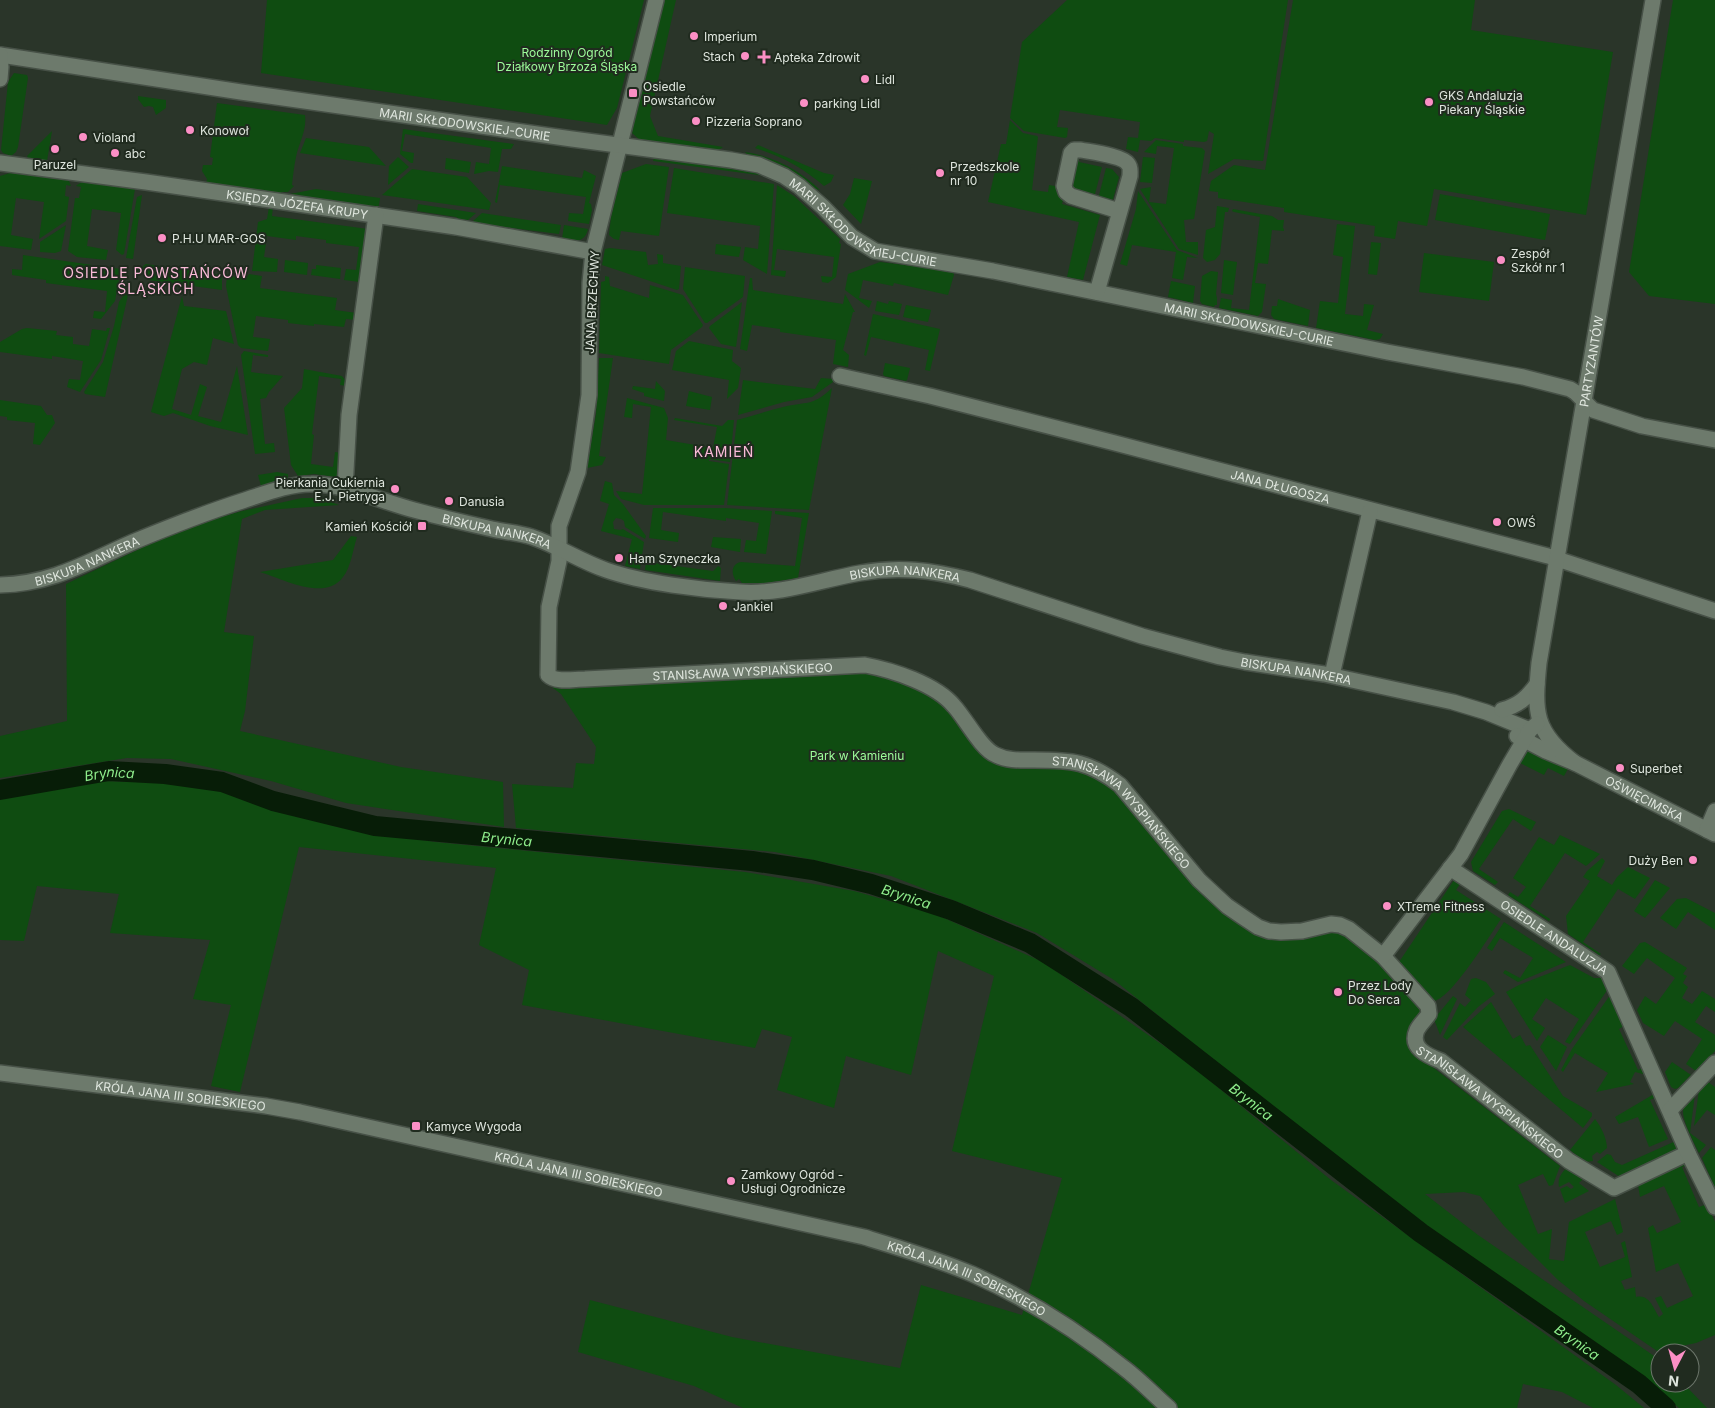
<svg xmlns="http://www.w3.org/2000/svg" width="1715" height="1408" viewBox="0 0 1715 1408" font-family="Inter,sans-serif">
  <style>
    .green { fill: #0f4c11 }
    .lines { fill: none; stroke-linecap: round; stroke-linejoin: round }
    .river { stroke: #071d07; stroke-width: 20 }
    .minor-casing { stroke: #475147; stroke-width: 18 }
    .minor { stroke: #6d7a6c; stroke-width: 15 }
    .poi-dot { fill: #fb8fc5; stroke: #202b1f; stroke-width: 2 }
    .labels { text-anchor: middle; dominant-baseline: central; stroke-width: 4; stroke-linejoin: round; paint-order: stroke }
    .poi-label { font-size: 12px; fill: #dfe6de; stroke: #202b1f; text-anchor: start }
    .park-label { font-size: 12px; fill: #9dfc9a; stroke: #202b1f }
    .street-label { font-size: 12px; fill: #dfe6de; stroke: #202b1f }
    .neighbourhood-label { font-size: 14px; letter-spacing: 1px; fill: #fabbd8; stroke: #202b1f }
    .water-label { font-size: 14px; font-style: italic; fill: #8eec8b; stroke: #202b1f }
  </style>
  <rect width="100%" height="100%" fill="#2a3529"/>
  <g class="green">
    <polygon points="267,0 644,0 617,108 607,125 261,73"/>
    <polygon points="664,0 676,0 650,116 658,136 723,147 717,151 641,141 632,133 644,75"/>
    <polygon points="1067,0 1288,0 1263,161 1234,159 1208,174 1214,134 1209,131 1207,141 1204,142 1184,140 1184,142 1155,138 1151,141 1140,140 1138,152 1126,149 1128,137 1138,138 1140,122 1060,110 1057,127 1068,128 1067,137 1065,138 1024,131 1010,118 1022,42"/>
    <polygon points="1293,0 1475,0 1471,30 1613,52 1586,215 1434,189 1427,226 1398,221 1395,239 1374,236 1375,226 1284,212 1284,208 1218,198 1218,192 1209,191 1211,181 1234,165 1265,170"/>
    <polygon points="1673,0 1715,0 1715,304 1649,296 1629,272"/>
    <polygon points="14,73 27,75 28,78 18,147 16,152 11,156 3,153 1,150 8,82"/>
    <polygon points="138,96 166,100 166,108 156,115 153,107 149,106 144,107 138,99"/>
    <path d="M 217,103 L 305,115 C 307,131 299,142 296,157 C 294,166 293,176 292,185 L 294,186 L 288,192 L 282,192 L 280,195 L 206,185 L 207,179 L 202,171 L 203,165 L 212,165 L 213,158 L 210,157 Z"/>
    <polygon points="1010,120 1023,133 1037,136 1038,137 1032,190 1048,192 1049,185 1061,187 1059,196 1064,197 1062,204 1100,215 1083,280 1067,277 1079,222 988,202 1001,144 1006,144"/>
    <polygon points="403,129 514,144 511,149 502,149 498,172 489,171 474,174 476,162 489,164 491,148 405,134 402,151 414,153 413,163 411,163 400,154"/>
    <polygon points="52,131 47,161 28,158 27,156"/>
    <polygon points="306,138 369,147 386,166 300,153"/>
    <polygon points="1156,140 1183,144 1183,146 1202,148 1205,151 1194,219 1184,220 1186,242 1198,242 1198,255 1179,249 1140,189 1151,187 1149,202 1166,204 1174,148 1157,146 1156,154 1144,152"/>
    <path d="M 758,145 L 824,173 L 834,175 L 831,182 L 824,186 C 803,168 782,156 755,148 Z"/>
    <path d="M 745,152 C 773,156 800,170 820,190 L 812,188 L 749,157 Z"/>
    <polygon points="655,156 756,171 773,177 653,161"/>
    <polygon points="398,157 409,167 388,185 389,166"/>
    <polygon points="1143,157 1155,158 1152,183 1140,182"/>
    <polygon points="446,158 471,162 469,173 445,169"/>
    <polygon points="1075,158 1079,159 1079,162 1102,167 1094,198 1078,193 1070,182"/>
    <polygon points="646,164 669,167 659,236 621,231 619,240 614,239 609,235 611,217 622,173"/>
    <polygon points="502,166 582,178 584,170 596,176 589,203 591,204 592,210 589,224 568,221 569,213 583,214 586,197 500,185 497,203 495,202"/>
    <polygon points="674,168 774,184 767,274 743,260 745,247 758,249 760,226 667,213"/>
    <polygon points="1106,168 1112,169 1119,177 1112,203 1098,199"/>
    <polygon points="412,169 467,177 491,203 489,210 382,195"/>
    <polygon points="10,173 66,179 69,181 71,186 66,185 65,196 69,197 66,221 39,239 44,202 16,198 11,235 33,239 31,250 0,246 0,176"/>
    <polygon points="854,178 872,181 861,224 843,205 850,194"/>
    <polygon points="82,182 135,189 124,254 122,255 116,250 121,213 92,209 87,246 108,250 106,260 77,257 68,251 75,198 79,198 81,187 76,186 77,185"/>
    <polygon points="777,185 794,196 840,239 839,243 841,244 836,277 828,283 822,282 821,276 832,277 834,257 777,249 774,270 786,271 785,277 771,275"/>
    <polygon points="316,189 380,198 378,211 289,198 290,194"/>
    <polygon points="1138,191 1177,250 1198,258 1187,257 1183,280 1172,278 1176,252 1132,245 1127,266 1120,264 1136,209"/>
    <polygon points="1440,194 1550,214 1545,240 1435,220"/>
    <polygon points="142,195 133,259 126,258 137,197"/>
    <polygon points="418,204 476,213 468,220 459,219 456,217 417,211"/>
    <polygon points="1217,206 1229,208 1228,212 1225,212 1220,254 1215,260 1207,262 1203,258 1206,230 1215,227"/>
    <polygon points="269,207 273,207 272,216 368,229 360,282 344,280 346,269 356,270 359,247 326,243 326,240 296,236 296,240 267,236 264,257 278,259 277,272 252,271 258,222 267,219"/>
    <polygon points="1233,209 1272,216 1278,220 1284,220 1283,228 1284,229 1284,231 1272,230 1268,264 1258,263 1255,283 1266,284 1262,312 1258,316 1219,308 1221,298 1232,300 1231,308 1249,310 1260,217 1234,212 1232,211"/>
    <path d="M 482,213 L 561,225 L 559,234 C 530,230 501,227 472,222 Z"/>
    <polygon points="1337,224 1355,226 1345,314 1363,316 1364,304 1374,305 1367,330 1383,334 1380,339 1375,340 1316,328 1320,301 1338,303 1343,257 1333,255"/>
    <polygon points="66,225 61,251 55,253 40,252 40,242"/>
    <path d="M 564,225 L 588,229 C 585,243 574,242 562,239 Z"/>
    <polygon points="1371,242 1381,243 1377,275 1368,274"/>
    <polygon points="716,244 741,247 739,257 715,254"/>
    <polygon points="610,248 646,252 648,265 658,264 657,254 663,255 663,263 681,266 679,289 677,290 602,265 605,249"/>
    <polygon points="1424,253 1494,262 1489,301 1419,292"/>
    <polygon points="23,255 121,269 115,301 101,319 93,318 94,311 105,312 107,291 46,283 46,280 12,275 12,269 22,270"/>
    <polygon points="285,260 308,263 307,275 284,272"/>
    <polygon points="1224,260 1237,262 1233,295 1221,293"/>
    <polygon points="880,262 953,271 954,275 948,295 894,283 893,286 863,280 859,298 872,301 869,308 845,290 848,274"/>
    <polygon points="146,264 222,275 222,290 148,280 143,272 143,266"/>
    <polygon points="316,265 341,268 340,279 311,275 312,269 316,269"/>
    <polygon points="685,267 745,276 743,297 707,323 705,323 683,289"/>
    <polygon points="1211,271 1218,272 1216,294 1217,298 1217,305 1215,305 1214,307 1202,304 1200,301 1202,276"/>
    <polygon points="249,274 262,276 260,288 337,298 335,310 357,313 356,320 346,319 344,327 314,324 314,326 288,323 288,320 256,316 253,337 270,339 268,351 241,348 238,345 226,286 227,276 246,278"/>
    <polygon points="605,276 609,277 610,286 649,298 650,285 683,295 703,325 702,327 671,350 669,364 599,353 601,282 605,281"/>
    <polygon points="750,278 752,278 753,290 843,304 845,294 855,312 853,312 843,350 849,355 848,367 833,364 836,340 780,332 780,329 752,325 747,351 740,349"/>
    <polygon points="1171,281 1195,286 1193,303 1168,297"/>
    <polygon points="130,286 105,397 85,394 84,392 103,362 114,326 119,302"/>
    <polygon points="182,296 184,306 226,311 234,344 213,338 207,365 194,362 182,369 172,409 191,415 200,384 207,387 198,416 221,422 237,366 248,435 210,426 173,413 164,416 151,412"/>
    <polygon points="1278,299 1310,310 1308,326 1274,319 1271,315 1272,306 1277,306"/>
    <polygon points="877,301 888,304 889,301 902,304 899,315 875,311"/>
    <polygon points="742,302 736,347 721,344 709,328 710,326"/>
    <polygon points="906,305 931,310 928,322 903,317"/>
    <polygon points="873,314 940,329 930,371 925,370 929,350 871,337 866,356 864,355"/>
    <polygon points="27,328 57,331 56,335 73,337 73,344 89,346 92,329 106,331 107,328 110,328 101,360 80,392 67,387 69,379 80,380 83,361 52,356 52,359 0,352 0,342 22,329"/>
    <polygon points="689,341 733,350 732,361 741,368 738,388 727,399 729,380 672,370 676,351"/>
    <polygon points="244,351 268,355 268,357 253,355 251,372 283,376 269,392 266,398 260,399 265,444 274,443 275,452 255,454 241,355"/>
    <polygon points="599,358 613,358 599,456 606,457 602,465 587,468 596,414"/>
    <polygon points="885,363 910,368 907,380 906,381 884,376 883,374"/>
    <polygon points="304,369 342,376 347,382 347,386 340,385 341,379 319,376 312,434 314,435 311,464 333,467 335,452 341,453 340,476 336,477 314,474 298,476 291,465 284,408 302,388"/>
    <polygon points="821,378 833,379 833,382 812,397 784,402 738,415 743,380 815,389"/>
    <polygon points="656,381 665,391 664,401 644,396 644,393 632,389 633,386 655,389"/>
    <path d="M 832,388 L 809,510 L 727,505 L 737,420 C 752,416 767,411 783,407 C 807,401 812,407 832,388 Z"/>
    <polygon points="689,391 712,397 710,410 686,406"/>
    <polygon points="627,398 664,408 668,418 666,440 713,448 717,427 674,420 675,418 722,426 728,420 734,420 730,462 709,459 709,461 729,464 724,505 644,505 621,499 616,491 642,494 651,407 633,404 632,418 624,417"/>
    <polygon points="0,400 41,406 47,415 52,415 55,423 40,445 33,444 35,423 7,420 7,417 0,416"/>
    <polygon points="277,472 288,474 288,478 261,486 258,475"/>
    <polygon points="605,481 612,483 614,495 623,504 646,536 645,539 625,527 624,521 621,519 616,518 613,522 614,529 620,530 623,529 644,542 640,569 625,566 632,539 601,531 609,504 600,501"/>
    <polygon points="302,498 320,498 339,505 265,510 242,519 224,632 254,636 245,711 240,731 401,767 503,782 504,827 346,803 271,781 171,759 127,758 0,778 0,736 67,721 66,584 183,528 242,511"/>
    <polygon points="653,508 725,508 772,511 766,554 744,552 746,540 756,541 759,523 726,518 726,521 663,512 661,530 679,533 678,542 649,538"/>
    <path d="M 775,511 L 809,513 L 798,578 L 766,583 L 742,583 L 739,579 L 736,581 C 731,574 731,564 741,562 L 795,566 L 802,518 L 775,514 Z"/>
    <path d="M 351,536 L 357,537 C 353,549 351,567 343,577 C 325,602 283,579 260,572 L 333,560 Z"/>
    <polygon points="713,537 741,539 740,552 711,547"/>
    <polygon points="646,562 713,571 718,566 721,568 720,581 645,570"/>
    <path d="M 861,668 L 932,692 L 986,752 L 1066,764 L 1099,774 L 1251,927 L 1333,927 L 1372,953 L 1421,1006 L 1421,1058 L 1560,1166 L 1553,1185 L 1549,1186 L 1543,1174 L 1518,1185 L 1538,1234 L 1552,1229 L 1549,1259 L 1564,1261 L 1569,1222 L 1615,1199 L 1623,1232 L 1617,1235 L 1611,1221 L 1585,1232 L 1600,1267 L 1625,1257 L 1621,1243 L 1625,1241 L 1632,1277 L 1621,1281 L 1625,1290 L 1635,1287 L 1636,1297 C 1649,1294 1653,1307 1659,1317 L 1663,1314 L 1655,1298 L 1661,1296 L 1667,1308 L 1693,1296 L 1678,1263 L 1656,1272 L 1648,1228 L 1653,1225 L 1657,1233 L 1681,1222 L 1664,1186 L 1640,1197 L 1638,1185 L 1683,1163 L 1686,1163 L 1687,1165 L 1682,1167 L 1699,1207 L 1707,1204 L 1715,1222 L 1715,1335 L 1696,1343 L 1657,1351 L 1584,1301 L 1558,1280 L 1504,1226 L 1480,1196 L 1464,1192 L 1425,1194 L 1478,1235 L 1660,1360 L 1660,1383 L 1683,1383 L 1707,1408 L 1679,1408 L 1641,1377 L 1398,1207 L 1114,980 L 1037,933 L 891,876 L 775,852 L 516,828 L 512,784 L 573,788 L 576,763 L 594,764 L 596,747 L 561,694 L 553,688 L 552,683 Z"/>
    <polygon points="1530,750 1569,767 1564,776 1548,768 1544,775 1520,763 1526,752"/>
    <polygon points="99,781 179,783 239,794 333,826 435,842 745,872 854,891 935,914 1043,962 1187,1062 1331,1180 1616,1385 1644,1408 1593,1408 1562,1392 1523,1384 1517,1408 743,1408 694,1386 578,1352 590,1300 732,1337 900,1368 921,1285 1022,1315 1062,1178 952,1151 994,976 938,951 911,1075 846,1056 834,1108 777,1090 792,1037 762,1029 755,1048 522,1005 529,970 479,945 496,868 299,847 240,1092 211,1086 231,1005 193,999 210,940 110,933 119,894 37,886 24,941 0,940 0,799"/>
    <polygon points="1509,809 1536,822 1531,831 1513,819 1479,869 1498,882 1495,885 1473,871 1471,862 1502,811"/>
    <polygon points="1560,835 1600,854 1586,866 1565,853 1530,906 1550,919 1549,921 1508,895 1510,892 1518,897 1526,887 1513,878 1539,837 1554,845"/>
    <polygon points="1602,858 1605,861 1597,876 1612,885 1617,877 1628,867 1650,878 1635,899 1618,889 1583,942 1601,954 1599,955 1568,934 1566,916 1590,881 1583,877 1587,871"/>
    <path d="M 1456,877 L 1462,881 L 1456,890 L 1501,919 C 1490,935 1450,1001 1433,1001 L 1397,965 Z"/>
    <polygon points="1655,880 1670,888 1645,918 1634,911"/>
    <polygon points="1686,898 1715,913 1715,930 1688,912 1676,929 1660,918 1677,899"/>
    <polygon points="1504,922 1566,962 1518,982 1503,973 1505,970 1520,978 1533,958 1500,938 1492,951 1487,948"/>
    <polygon points="1645,942 1687,968 1683,974 1687,976 1683,983 1688,987 1682,998 1692,1004 1702,991 1715,999 1715,1012 1706,1006 1695,1022 1715,1035 1715,1051 1696,1071 1686,1064 1702,1039 1675,1021 1664,1036 1643,1023 1637,1010 1645,996 1656,1004 1675,978 1647,958 1634,974 1622,966 1640,943"/>
    <polygon points="1570,965 1594,978 1605,978 1610,986 1570,1044 1565,1042 1579,1019 1546,998 1532,1019 1545,1028 1537,1041 1506,992 1519,985"/>
    <polygon points="1476,978 1486,982 1495,994 1478,1007 1447,1040 1443,1037 1460,1003 1465,1007 1471,1000 1465,995 1471,979"/>
    <polygon points="1613,991 1627,1024 1619,1029 1638,1070 1646,1067 1649,1072 1643,1074 1635,1072 1630,1082 1634,1084 1596,1092 1608,1073 1575,1053 1563,1072 1561,1070 1572,1049"/>
    <polygon points="1453,996 1457,999 1440,1035 1434,1019"/>
    <polygon points="1491,1002 1513,1039 1520,1035 1526,1046 1530,1045 1563,1096 1592,1113 1592,1116 1583,1128 1463,1027"/>
    <polygon points="1548,1035 1567,1047 1556,1071 1540,1047"/>
    <polygon points="1672,1062 1691,1075 1678,1088 1675,1089 1671,1087 1665,1072"/>
    <polygon points="1708,1082 1715,1087 1715,1115 1707,1110 1694,1126 1699,1090"/>
    <polygon points="1654,1094 1659,1096 1650,1100 1668,1139 1649,1147 1638,1117 1619,1124 1615,1117"/>
    <path d="M 1695,1094 L 1690,1133 L 1706,1145 L 1699,1153 C 1695,1144 1679,1116 1684,1107 C 1686,1102 1691,1098 1695,1094 Z"/>
    <path d="M 1595,1119 C 1601,1126 1607,1139 1607,1148 L 1600,1154 L 1597,1152 L 1592,1156 L 1593,1161 L 1585,1162 L 1570,1150 Z"/>
    <polygon points="1678,1140 1679,1150 1620,1177 1597,1162 1607,1154 1611,1155 1615,1162 1622,1165"/>
    <polygon points="1711,1147 1715,1150 1715,1188 1702,1158"/>
    <path d="M 1571,1165 L 1587,1175 L 1579,1183 L 1589,1191 L 1565,1203 L 1560,1189 L 1567,1186 L 1571,1189 L 1574,1187 L 1569,1182 L 1559,1187 C 1557,1177 1563,1170 1571,1165 Z"/>
  </g>
  <g class="lines">
    <path class="river" id="s1" d="M 0,790 L 109,771 L 165,774 L 222,782 L 273,801 L 375,826 L 752,861 L 813,870 L 871,884 L 951,910 L 1030,943 L 1131,1007 L 1421,1233 L 1639,1384 L 1666,1408"/>
    <defs>
      <g id="minor">
        <path id="s2" d="M 656,0 L 593,252 L 590,283 L 589,395 L 578,472 L 559,526 L 559,561 L 549,607 L 548,675 C 556,683 573,679 585,679 L 865,665 C 892,670 936,684 954,706 C 966,719 981,749 996,755 C 1008,761 1021,760 1034,760 C 1072,760 1089,761 1120,785 L 1199,880 L 1227,906 L 1243,917 L 1258,927 L 1269,931 L 1281,932 L 1302,931 L 1331,924 L 1340,925 L 1349,929 L 1383,956 L 1428,1006 L 1429,1014 C 1426,1019 1420,1024 1417,1030 C 1409,1048 1428,1056 1441,1061 L 1569,1161 L 1614,1188 L 1688,1153"/>
        <path id="s3" d="M 0,55 L 241,92 L 572,139 L 731,160 L 759,165 L 784,176 L 799,186 L 823,207 L 852,237 L 875,251 L 993,271 L 1387,352 L 1523,377 L 1570,389 L 1575,392 L 1593,410 L 1642,426 L 1715,440"/>
        <polyline points="0,55 1,67 0,79"/>
        <path id="s4" d="M 0,163 L 146,182 L 381,216 L 456,227 L 593,252"/>
        <path d="M 1097,292 L 1130,176 C 1130,172 1131,167 1128,164 C 1123,156 1091,152 1081,150 L 1074,150 L 1071,153 L 1064,186 L 1066,192 L 1071,196 L 1119,211"/>
        <path id="s5" d="M 840,376 L 930,396 L 1111,442 L 1548,556 L 1715,611"/>
        <polyline points="345,489 349,415 376,215"/>
        <path id="s6" d="M 0,585 C 52,584 87,562 133,542 C 169,527 205,513 242,501 C 264,494 288,484 311,484 C 342,483 383,502 414,510 C 439,517 466,523 492,529 C 505,532 519,533 532,537 C 558,546 580,561 606,570 C 643,583 701,590 740,592 C 782,595 820,580 860,573 C 899,566 931,570 970,580 L 1142,636 L 1220,657 L 1245,662 L 1324,674 L 1453,702 L 1486,712 L 1530,730"/>
        <polyline points="1332,675 1370,511"/>
        <path d="M 1502,710 C 1519,705 1527,698 1537,684"/>
        <path id="s7" d="M 1517,736 L 1546,751 L 1575,763 L 1715,834"/>
        <path id="s8" d="M 1575,763 C 1534,732 1534,712 1539,663 L 1653,0"/>
        <polyline points="1707,830 1715,811"/>
        <path id="s9" d="M 1450,868 L 1608,972 L 1688,1153 L 1715,1207"/>
        <polyline points="1383,956 1461,854 1510,764 1530,730 1537,724"/>
        <path id="s10" d="M 0,1073 L 266,1106 L 300,1112 L 864,1237 C 900,1248 937,1259 972,1274 C 1026,1298 1078,1331 1124,1368 C 1140,1380 1154,1395 1169,1408"/>
        <polyline points="1670,1110 1715,1063"/>
      </g>
    </defs>
    <use href="#minor" class="minor-casing"/>
    <use href="#minor" class="minor"/>
  </g>
  <g class="poi-dot">
    <circle cx="694" cy="36" r="5"/>
    <circle cx="745" cy="56" r="5"/>
    <path d="M761.5 49.5h5v5h5v5h-5v5h-5v-5h-5v-5h5z"/>
    <circle cx="865" cy="79" r="5"/>
    <rect x="628" y="88" width="10" height="10" rx="2.5"/>
    <circle cx="1429" cy="102" r="5"/>
    <circle cx="804" cy="103" r="5"/>
    <circle cx="696" cy="121" r="5"/>
    <circle cx="190" cy="130" r="5"/>
    <circle cx="83" cy="137" r="5"/>
    <circle cx="55" cy="149" r="5"/>
    <circle cx="115" cy="153" r="5"/>
    <circle cx="940" cy="173" r="5"/>
    <circle cx="162" cy="238" r="5"/>
    <circle cx="1501" cy="260" r="5"/>
    <circle cx="395" cy="489" r="5"/>
    <circle cx="449" cy="501" r="5"/>
    <circle cx="1497" cy="522" r="5"/>
    <rect x="417" y="521" width="10" height="10" rx="2.5"/>
    <circle cx="619" cy="558" r="5"/>
    <circle cx="723" cy="606" r="5"/>
    <circle cx="1620" cy="768" r="5"/>
    <circle cx="1693" cy="860" r="5"/>
    <circle cx="1387" cy="906" r="5"/>
    <circle cx="1338" cy="992" r="5"/>
    <rect x="411" y="1121" width="10" height="10" rx="2.5"/>
    <circle cx="731" cy="1181" r="5"/>
  </g>
  <g class="labels">
    <g class="poi-label">
      <text x="704" y="36">Imperium</text>
      <text x="735" y="56" text-anchor="end">Stach</text>
      <text x="774" y="57">Apteka Zdrowit</text>
      <text x="875" y="79">Lidl</text>
      <text x="643" y="86">Osiedle<tspan x="643" dy="14">Powstańców</tspan></text>
      <text x="1439" y="95">GKS Andaluzja<tspan x="1439" dy="14">Piekary Śląskie</tspan></text>
      <text x="814" y="103">parking Lidl</text>
      <text x="706" y="121">Pizzeria Soprano</text>
      <text x="200" y="130">Konowoł</text>
      <text x="93" y="137">Violand</text>
      <text x="125" y="153">abc</text>
      <text x="55" y="164" text-anchor="middle">Paruzel</text>
      <text x="950" y="166">Przedszkole<tspan x="950" dy="14">nr 10</tspan></text>
      <text x="172" y="238">P.H.U MAR-GOS</text>
      <text x="1511" y="253">Zespół<tspan x="1511" dy="14">Szkół nr 1</tspan></text>
      <text x="385" y="482" text-anchor="end">Pierkania Cukiernia<tspan x="385" dy="14">E.J. Pietryga</tspan></text>
      <text x="459" y="501">Danusia</text>
      <text x="1507" y="522">OWŚ</text>
      <text x="412" y="526" text-anchor="end">Kamień Kościół</text>
      <text x="629" y="558">Ham Szyneczka</text>
      <text x="733" y="606">Jankiel</text>
      <text x="1630" y="768">Superbet</text>
      <text x="1683" y="860" text-anchor="end">Duży Ben</text>
      <text x="1397" y="906">XTreme Fitness</text>
      <text x="1348" y="985">Przez Lody<tspan x="1348" dy="14">Do Serca</tspan></text>
      <text x="426" y="1126">Kamyce Wygoda</text>
      <text x="741" y="1174">Zamkowy Ogród -<tspan x="741" dy="14">Usługi Ogrodnicze</tspan></text>
    </g>
    <g class="park-label">
      <text x="567" y="52">Rodzinny Ogród<tspan x="567" dy="14">Działkowy Brzoza Śląska</tspan></text>
      <text x="857" y="755">Park w Kamieniu</text>
    </g>
    <g class="street-label">
      <text stroke="none"><textPath href="#s3" startOffset="470">MARII SKŁODOWSKIEJ-CURIE</textPath></text>
      <text stroke="none"><textPath href="#s4" startOffset="300">KSIĘDZA JÓZEFA KRUPY</textPath></text>
      <text stroke="none"><textPath href="#s3" startOffset="889">MARII SKŁODOWSKIEJ-CURIE</textPath></text>
      <text transform="translate(592 302) rotate(-87)">JANA BRZECHWY</text>
      <text stroke="none"><textPath href="#s3" startOffset="1294">MARII SKŁODOWSKIEJ-CURIE</textPath></text>
      <text stroke="none"><textPath href="#s8" startOffset="420">PARTYZANTÓW</textPath></text>
      <text stroke="none"><textPath href="#s5" startOffset="454">JANA DŁUGOSZA</textPath></text>
      <text stroke="none"><textPath href="#s6" startOffset="521">BISKUPA NANKERA</textPath></text>
      <text stroke="none"><textPath href="#s6" startOffset="91">BISKUPA NANKERA</textPath></text>
      <text stroke="none"><textPath href="#s6" startOffset="941">BISKUPA NANKERA</textPath></text>
      <text stroke="none"><textPath href="#s2" startOffset="884">STANISŁAWA WYSPIAŃSKIEGO</textPath></text>
      <text stroke="none"><textPath href="#s6" startOffset="1346">BISKUPA NANKERA</textPath></text>
      <text stroke="none"><textPath href="#s7" startOffset="142">OŚWIĘCIMSKA</textPath></text>
      <text stroke="none"><textPath href="#s2" startOffset="1318">STANISŁAWA WYSPIAŃSKIEGO</textPath></text>
      <text stroke="none"><textPath href="#s9" startOffset="125">OSIEDLE ANDALUZJA</textPath></text>
      <text stroke="none"><textPath href="#s10" startOffset="182">KRÓLA JANA III SOBIESKIEGO</textPath></text>
      <text stroke="none"><textPath href="#s2" startOffset="1842">STANISŁAWA WYSPIAŃSKIEGO</textPath></text>
      <text stroke="none"><textPath href="#s10" startOffset="588">KRÓLA JANA III SOBIESKIEGO</textPath></text>
      <text stroke="none"><textPath href="#s10" startOffset="991">KRÓLA JANA III SOBIESKIEGO</textPath></text>
    </g>
    <g class="neighbourhood-label">
      <text x="156" y="272">OSIEDLE POWSTAŃCÓW<tspan x="156" dy="16">ŚLĄSKICH</tspan></text>
      <text x="724" y="451">KAMIEŃ</text>
    </g>
    <g class="water-label">
      <text stroke="none"><textPath href="#s1" startOffset="111">Brynica</textPath></text>
      <text stroke="none"><textPath href="#s1" startOffset="516">Brynica</textPath></text>
      <text stroke="none"><textPath href="#s1" startOffset="921">Brynica</textPath></text>
      <text stroke="none"><textPath href="#s1" startOffset="1326">Brynica</textPath></text>
      <text stroke="none"><textPath href="#s1" startOffset="1731">Brynica</textPath></text>
    </g>
  </g>
  <g transform="translate(1675 1368) rotate(186)"><circle r="24" fill="#202b1f" stroke="#6c766b"/>
  <path d="M0-4L9 19L0 12L-9 19Z" fill="#fb8fc5"/>
  <text y="-8" font-size="14" font-weight="bold" text-anchor="middle" fill="#dfe6de">N</text>
  </g>
</svg>
